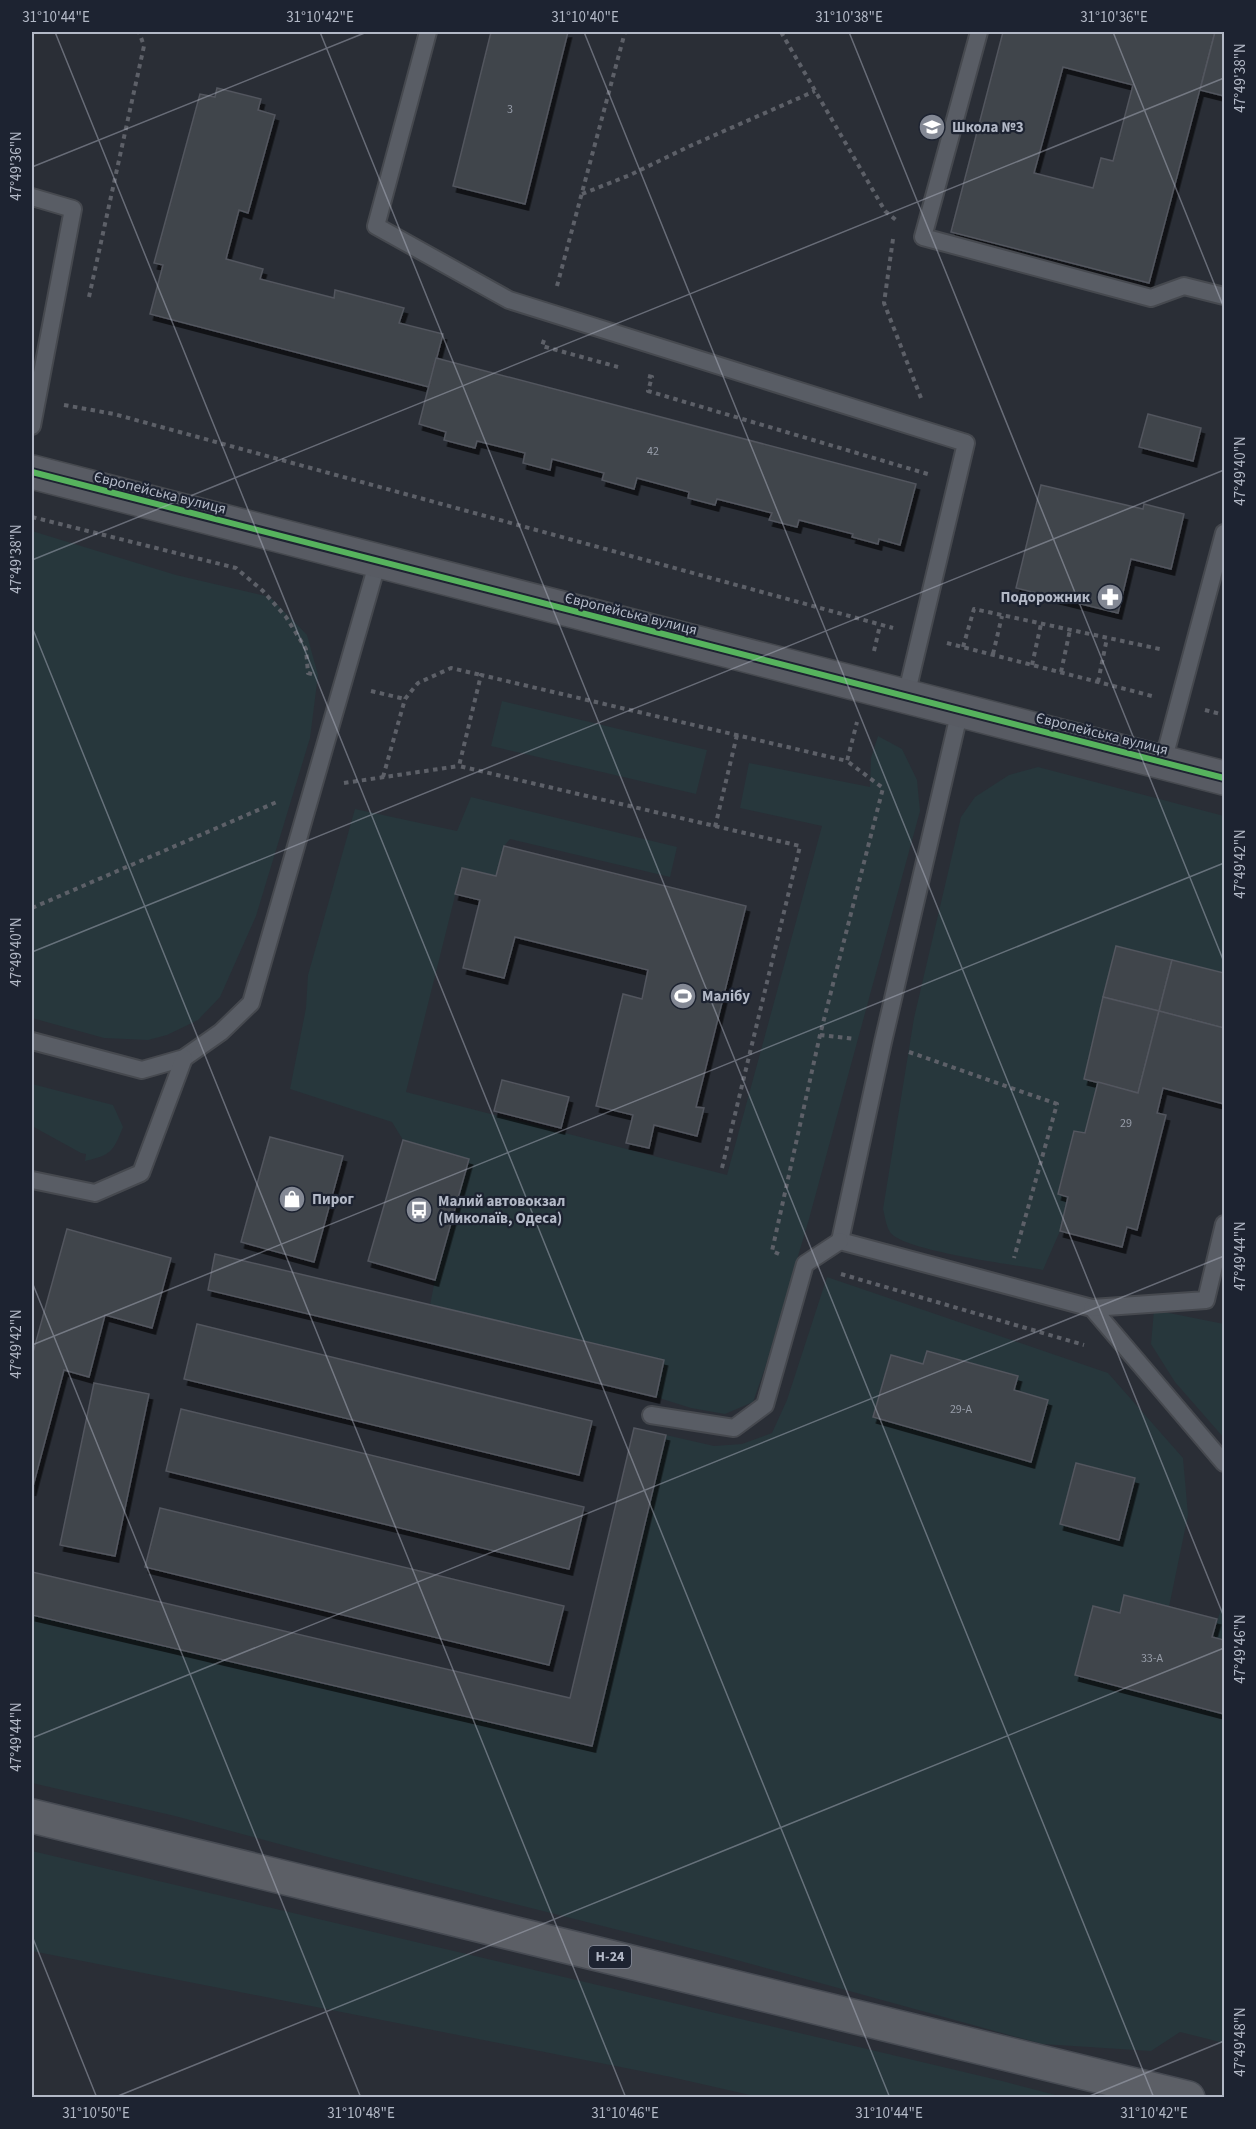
<svg xmlns="http://www.w3.org/2000/svg" width="1256" height="2129" viewBox="0 0 1256 2129" font-family="'Source Sans 3',sans-serif">
  <style>
    .green { fill: #27373c }
    .building { fill: #41444b; stroke: #52565e; stroke-width: 1.5; fill-rule: evenodd; filter: url(#shadow) }
    .lines { fill: none; stroke-linecap: round; stroke-linejoin: round }
    .lane-casing { stroke: #46494f; stroke-width: 20 }
    .secondary-casing { stroke: #46494f; stroke-width: 36 }
    .primary-casing { stroke: #474b53; stroke-width: 36 }
    .path { stroke: #5d6068; stroke-width: 4; stroke-dasharray: 4.5 4.5; stroke-linecap: butt }
    .lane { stroke: #595d65; stroke-width: 16 }
    .secondary { stroke: #585b63; stroke-width: 33 }
    .primary { stroke: #5c5f66; stroke-width: 33 }
    .cycleway-casing { stroke: #1d2331; stroke-width: 10 }
    .cycleway { stroke: #56b35d; stroke-width: 6 }
    .ticks { fill: none; stroke: #b3b9c7; stroke-width: 1.5; stroke-opacity: 0.45 }
    .labels { text-anchor: middle; dominant-baseline: central; stroke-width: 4.5; stroke-linejoin: round; paint-order: stroke }
    .number-label { font-size: 12px; fill: #969ca8 }
    .shield { fill: #1d2331; stroke: #868c9a; stroke-width: 1.5 }
    .shield-label { font-size: 14px; font-weight: bold; fill: #b3b9c7 }
    .poi-label { font-size: 15px; font-weight: bold; fill: #b3b9c7; stroke: #1d2331; text-anchor: start }
    .street-label { font-size: 15px; fill: #b3b9c7; stroke: #1d2331 }
    .neatline { fill: none; stroke: #b3b9c7; stroke-width: 2 }
    .ticks-label { font-size: 15px; text-anchor: middle; fill: #b3b9c7 }
  </style>
  <defs>
    <filter id="shadow"><feDropShadow dx="3.5" dy="6" stdDeviation="0" flood-color="#0009"/></filter>
  </defs>
  <rect width="100%" height="100%" fill="#2a2e36"/>
  <g class="green">
    <polygon points="32,531 176,575 270,597 307,635 318,675 310,738 256,916 220,997 198,1020 167,1035 148,1040 104,1038 32,1018"/>
    <polygon points="502,701 707,750 696,794 491,746"/>
    <polygon points="878,736 902,749 917,780 920,811 809,1219 765,1368 753,1402 725,1414 691,1408 656,1397 664,1360 430,1305 435,1280 469,1159 403,1140 392,1122 290,1089 306,1008 308,975 355,809 457,831 471,797 677,847 670,877 510,839 504,846 496,876 462,868 406,1092 727,1175 822,826 740,808 749,763 870,787 871,758"/>
    <path d="M 1038,767 L 1224,816 L 1224,973 L 1116,947 L 1084,1079 L 1098,1082 L 1085,1133 L 1074,1131 L 1058,1194 L 1068,1197 L 1060,1231 L 1043,1270 C 1017,1265 902,1251 890,1232 C 886,1226 885,1216 883,1209 L 914,1018 L 961,817 L 975,797 L 1009,775 Z"/>
    <path d="M 32,1084 L 113,1105 L 123,1127 C 113,1152 111,1155 85,1161 L 86,1154 L 81,1153 L 32,1126 Z"/>
    <polygon points="827,1277 1108,1373 1183,1458 1188,1515 1169,1607 1124,1595 1120,1613 1093,1606 1075,1675 1224,1714 1224,2043 1180,2032 1151,2051 1042,2044 722,1956 324,1856 175,1816 32,1783 32,1592 251,1656 247,1665 408,1703 480,1704 592,1746 666,1435 714,1446 742,1444 772,1433 787,1400"/>
    <polygon points="1154,1310 1224,1324 1224,1438 1175,1382 1151,1344"/>
    <polygon points="1224,1600 1224,1640 1212,1637"/>
    <polygon points="32,1851 1002,2081 1063,2097 763,2098 671,2077 32,1951"/>
  </g>
  <g class="building">
    <polygon points="491,32 568,32 525,204 453,186"/>
    <path d="M 1003,32 L 1215,32 L 1149,283 L 951,232 ZM 1063,67 L 1133,85 L 1113,161 L 1101,158 L 1093,188 L 1034,173 Z"/>
    <polygon points="1215,32 1224,32 1224,96 1200,90"/>
    <polygon points="217,88 261,99 258,110 275,115 248,213 239,210 226,259 263,269 260,279 334,298 335,290 404,308 399,323 443,334 429,387 150,314 163,265 154,263 200,94 215,97"/>
    <polygon points="436,358 916,484 900,545 879,539 878,544 852,537 853,534 799,520 797,527 769,520 772,513 717,499 715,505 688,498 689,492 637,478 634,489 602,480 604,473 552,459 550,470 523,463 525,453 477,441 475,448 444,440 446,432 419,424"/>
    <polygon points="1148,414 1201,428 1193,461 1139,447"/>
    <polygon points="1041,485 1143,509 1144,504 1184,514 1171,569 1131,559 1118,613 1016,588"/>
    <polygon points="504,846 746,906 696,1107 704,1108 697,1136 654,1125 649,1148 626,1143 633,1115 596,1106 623,994 642,999 648,970 515,937 504,978 463,968 480,900 455,894 462,868 496,876"/>
    <polygon points="1116,946 1172,960 1159,1011 1103,997"/>
    <polygon points="1172,960 1224,973 1224,1028 1159,1011"/>
    <polygon points="1103,997 1159,1011 1138,1093 1084,1079"/>
    <polygon points="1159,1011 1224,1028 1224,1104 1163,1088 1157,1113 1166,1115 1137,1230 1127,1227 1122,1247 1060,1231 1068,1197 1058,1194 1074,1131 1085,1133 1098,1082 1138,1093"/>
    <polygon points="502,1080 569,1097 561,1128 494,1111"/>
    <polygon points="270,1137 343,1156 314,1262 241,1242"/>
    <polygon points="403,1140 469,1159 435,1280 368,1261"/>
    <polygon points="67,1229 171,1258 152,1328 105,1315 89,1377 64,1370 32,1490 32,1356"/>
    <polygon points="215,1254 664,1360 656,1397 208,1290"/>
    <polygon points="197,1324 592,1421 579,1475 184,1379"/>
    <polygon points="927,1351 1018,1376 1014,1390 1048,1400 1031,1462 873,1417 891,1355 923,1364"/>
    <polygon points="94,1383 149,1394 115,1556 60,1545"/>
    <polygon points="181,1409 584,1507 569,1569 166,1471"/>
    <polygon points="634,1428 666,1435 592,1746 32,1615 32,1572 570,1698"/>
    <polygon points="1076,1463 1135,1478 1119,1540 1060,1524"/>
    <polygon points="160,1508 564,1606 549,1665 145,1567"/>
    <polygon points="1124,1595 1217,1619 1212,1637 1224,1640 1224,1714 1075,1675 1093,1606 1120,1613"/>
  </g>
  <g class="lines">
    <defs>
      <g id="lane">
        <polyline points="428,32 376,226 509,300 966,443 906,696"/>
        <polyline points="979,32 923,237 1151,298 1184,286 1224,296"/>
        <polyline points="32,197 73,209 32,426"/>
        <polyline points="960,710 883,1042 840,1241 1092,1308 1224,1463"/>
        <polyline points="1163,762 1224,533"/>
        <polyline points="32,1041 142,1070 184,1058 221,1032 251,1003 378,561"/>
        <polyline points="32,1180 95,1193 141,1173 184,1058"/>
        <polyline points="1092,1308 1206,1300 1224,1224"/>
        <polyline points="651,1415 734,1428 765,1405 805,1264 840,1241"/>
      </g>
      <polyline id="secondary" points="32,472 1224,778"/>
      <polyline id="primary" points="32,1816 1188,2098"/>
    </defs>
    <use href="#lane" class="lane-casing"/>
    <use href="#secondary" class="secondary-casing"/>
    <use href="#primary" class="primary-casing"/>
    <g class="path">
      <polyline points="781,32 885,211 896,220 895,223"/>
      <polyline points="582,194 630,175 690,146 815,91"/>
      <polyline points="893,239 884,303 921,398"/>
      <polyline points="557,286 625,32"/>
      <polyline points="89,297 144,46 139,32"/>
      <polyline points="544,340 542,346 618,367"/>
      <polyline points="648,376 652,377 648,391 931,475"/>
      <polyline points="64,405 114,414 893,628"/>
      <polyline points="32,517 236,568 263,591 286,617 306,649 308,673 315,675"/>
      <polyline points="947,643 1152,696"/>
      <polyline points="963,647 974,609 1164,650"/>
      <polyline points="874,651 880,625"/>
      <polyline points="993,654 1002,616"/>
      <polyline points="1032,665 1041,624"/>
      <polyline points="1061,672 1070,630"/>
      <polyline points="1098,682 1107,638"/>
      <polyline points="371,691 405,699"/>
      <polyline points="1205,710 1224,715"/>
      <polyline points="383,777 405,699 418,683 451,668 481,675"/>
      <polyline points="344,783 459,766"/>
      <polyline points="715,827 737,735"/>
      <polyline points="32,908 279,801"/>
      <polyline points="820,1035 855,1039"/>
      <polyline points="909,1052 1057,1104 1014,1258"/>
      <polyline points="722,1168 800,846 459,766 481,675 847,761 857,722"/>
      <polyline points="779,1254 772,1251 820,1035 883,788 847,761"/>
      <polyline points="841,1274 1084,1345"/>
    </g>
    <use href="#lane" class="lane"/>
    <use href="#secondary" class="secondary"/>
    <use href="#primary" class="primary"/>
    <defs>
      <polyline id="cycleway" points="32,472 1224,778"/>
    </defs>
    <use href="#cycleway" class="cycleway-casing"/>
    <use href="#cycleway" class="cycleway"/>
  </g>
  <path class="ticks" d="M 55,32 L 890,2098M 320,32 L 1154,2098M 584,32 L 1224,1617M 849,32 L 1224,962M 1113,32 L 1224,308M 32,167 L 367,32M 32,560 L 1224,78M 32,627 L 626,2098M 32,952 L 1224,470M 32,1282 L 361,2098M 32,1345 L 1224,863M 32,1738 L 1224,1256M 32,1936 L 97,2098M 113,2098 L 1224,1648M 1085,2098 L 1224,2041"/>
  <defs>
    <symbol id="school-disc" viewBox="-11 -11 22 22"><circle r="9.5" fill="#838894" stroke="#1d2331"/><path d="M0-5L7-2L0 1L-7-2ZM-4 1L0 2.5L4 1V4Q0 6-4 4Z" fill="#fff"/></symbol>
    <symbol id="pharmacy-disc" viewBox="-11 -11 22 22"><circle r="9.5" fill="#838894" stroke="#1d2331"/><path d="M-2-6h4v4h4v4h-4v4h-4v-4h-4v-4h4Z" fill="#fff"/></symbol>
    <symbol id="stadium-disc" viewBox="-11 -11 22 22"><circle r="9.5" fill="#838894" stroke="#1d2331"/><path d="M0-5a6.5 5 0 1 0 0 10a6.5 5 0 1 0 0-10ZM-3.5-1.8h7v3.6h-7Z" fill="#fff"/></symbol>
    <symbol id="shop-disc" viewBox="-11 -11 22 22"><circle r="9.5" fill="#838894" stroke="#1d2331"/><path d="M-5-2.5h2.3a2.7 3.5 0 0 1 5.4 0H5L5.5 6h-11ZM-1.5-2.5h3a1.5 2.3 0 0 0-3 0Z" fill="#fff"/></symbol>
    <symbol id="bus-disc" viewBox="-11 -11 22 22"><circle r="9.5" fill="#838894" stroke="#1d2331"/><path d="M-5-6H5V4H4V6H2V4H-2V6H-4V4H-5ZM-3.5-4V0h7V-4ZM-3.5 1.2v1.5H-2V1.2ZM2 1.2v1.5H3.5V1.2Z" fill="#fff"/></symbol>
  </defs>
  <g fill-rule="evenodd">
    <use href="#school-disc" x="917" y="112" width="30" height="30"/>
    <use href="#pharmacy-disc" x="1095" y="582" width="30" height="30"/>
    <use href="#stadium-disc" x="668" y="981" width="30" height="30"/>
    <use href="#shop-disc" x="277" y="1184" width="30" height="30"/>
    <use href="#bus-disc" x="404" y="1195" width="30" height="30"/>
  </g>
  <g class="labels">
    <g class="number-label">
      <text x="510" y="109">3</text>
      <text x="653" y="451">42</text>
      <text x="1126" y="1123">29</text>
      <text x="961" y="1409">29-А</text>
      <text x="1152" y="1658">33-А</text>
    </g>
    <rect class="shield" x="589" y="1946" width="42" height="22" rx="4.5"/>
    <g class="shield-label">
      <text x="610" y="1957">Н-24</text>
    </g>
    <g class="poi-label">
      <text x="952" y="127">Школа №3</text>
      <text x="1090" y="597" text-anchor="end">Подорожник</text>
      <text x="702" y="996">Малібу</text>
      <text x="312" y="1199">Пирог</text>
      <text x="438" y="1201">Малий автовокзал<tspan x="438" dy="17">(Миколаїв, Одеса)</tspan></text>
    </g>
    <g class="street-label">
      <text transform="translate(160 493) rotate(14)">Європейська вулиця</text>
      <text transform="translate(631 614) rotate(14)">Європейська вулиця</text>
      <text transform="translate(1102 734) rotate(14)">Європейська вулиця</text>
    </g>
  </g>
  <rect width="1256" height="2129" fill="none" stroke="#1d2331" stroke-width="66"/>
  <rect x="33" y="33" width="1190" height="2063" class="neatline"/>
  <g class="ticks-label">
    <text x="56" y="22">31°10'44"E</text>
    <text x="320" y="22">31°10'42"E</text>
    <text x="585" y="22">31°10'40"E</text>
    <text x="849" y="22">31°10'38"E</text>
    <text x="1114" y="22">31°10'36"E</text>
    <text transform="translate(1240 78) rotate(-90)" y="5">47°49'38"N</text>
    <text transform="translate(16 166) rotate(-90)" y="5">47°49'36"N</text>
    <text transform="translate(1240 471) rotate(-90)" y="5">47°49'40"N</text>
    <text transform="translate(16 559) rotate(-90)" y="5">47°49'38"N</text>
    <text transform="translate(1240 864) rotate(-90)" y="5">47°49'42"N</text>
    <text transform="translate(16 952) rotate(-90)" y="5">47°49'40"N</text>
    <text transform="translate(1240 1256) rotate(-90)" y="5">47°49'44"N</text>
    <text transform="translate(16 1344) rotate(-90)" y="5">47°49'42"N</text>
    <text transform="translate(1240 1649) rotate(-90)" y="5">47°49'46"N</text>
    <text transform="translate(16 1737) rotate(-90)" y="5">47°49'44"N</text>
    <text transform="translate(1240 2042) rotate(-90)" y="5">47°49'48"N</text>
    <text x="96" y="2118">31°10'50"E</text>
    <text x="361" y="2118">31°10'48"E</text>
    <text x="625" y="2118">31°10'46"E</text>
    <text x="889" y="2118">31°10'44"E</text>
    <text x="1154" y="2118">31°10'42"E</text>
  </g>
</svg>
